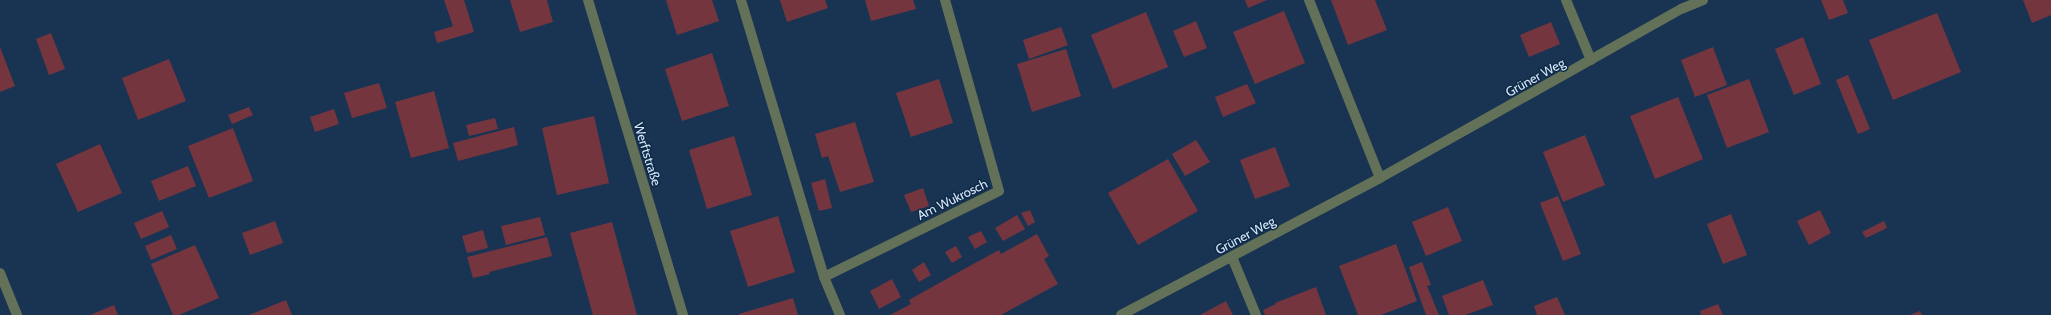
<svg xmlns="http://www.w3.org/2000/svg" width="2051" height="315" viewBox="0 0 2051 315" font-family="Cabin,sans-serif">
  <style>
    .building { fill: #75353f }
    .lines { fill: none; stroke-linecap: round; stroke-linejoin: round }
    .minor { stroke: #637158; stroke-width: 10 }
    .labels { text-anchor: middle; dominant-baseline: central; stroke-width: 3; stroke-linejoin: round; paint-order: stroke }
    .street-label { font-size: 13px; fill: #d7e8fb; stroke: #0e2a47 }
  </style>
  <rect width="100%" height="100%" fill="#193452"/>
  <g class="building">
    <polygon points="444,0 464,0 474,32 437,43 434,32 453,26"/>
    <polygon points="510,0 547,0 553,22 520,32"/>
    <polygon points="666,0 712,0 719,21 677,35"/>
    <polygon points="780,0 825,0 828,8 787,22"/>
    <polygon points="865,0 913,0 916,9 871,21"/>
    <polygon points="1245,0 1267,0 1248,8"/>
    <polygon points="1331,0 1375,0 1387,30 1348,45"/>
    <polygon points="1821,0 1843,0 1848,13 1829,20"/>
    <polygon points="2023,0 2051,0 2051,15 2032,23"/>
    <polygon points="1284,11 1305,63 1255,84 1233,32"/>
    <polygon points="1146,12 1168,67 1113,89 1091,35"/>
    <polygon points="1937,13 1961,72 1893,100 1869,40"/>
    <polygon points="1196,21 1207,48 1184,57 1173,31"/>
    <polygon points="1551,22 1560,44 1529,57 1520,35"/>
    <polygon points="1061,27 1068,45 1029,59 1023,40"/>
    <polygon points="51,33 65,69 49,75 36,39"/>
    <polygon points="1803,37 1821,84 1794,95 1775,49"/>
    <polygon points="0,47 15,86 0,92"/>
    <polygon points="1713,47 1727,85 1695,97 1681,60"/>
    <polygon points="1066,49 1081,96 1032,112 1017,64"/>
    <polygon points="712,53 729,106 682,121 665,69"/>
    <polygon points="169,59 186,101 138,120 122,78"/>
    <polygon points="1848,75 1870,129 1858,134 1836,80"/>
    <polygon points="939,79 953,123 911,137 896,93"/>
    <polygon points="1749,79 1769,132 1727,148 1707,95"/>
    <polygon points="379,83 387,108 352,118 344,93"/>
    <polygon points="1247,84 1256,103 1223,117 1215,97"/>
    <polygon points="434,91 449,148 411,158 395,102"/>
    <polygon points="1678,97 1703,159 1655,179 1630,116"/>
    <polygon points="249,107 253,115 232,124 228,115"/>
    <polygon points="334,109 339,124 315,132 310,117"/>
    <polygon points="594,116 609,183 557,195 542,128"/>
    <polygon points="495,118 498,129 469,136 466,125"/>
    <polygon points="855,122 874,182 840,192 828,156 822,158 815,134"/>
    <polygon points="514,127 518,145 458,161 453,143"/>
    <polygon points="233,128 253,181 209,198 188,146"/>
    <polygon points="1585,135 1605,185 1563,202 1543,152"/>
    <polygon points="734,136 752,195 707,209 689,150"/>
    <polygon points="1196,140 1210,162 1185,176 1172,154"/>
    <polygon points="100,144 122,193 78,212 56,164"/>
    <polygon points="1275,147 1290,186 1255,199 1240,160"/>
    <polygon points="1168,159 1198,211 1138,245 1108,193"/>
    <polygon points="188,166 196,186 159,201 151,181"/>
    <polygon points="825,179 832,208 819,211 811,183"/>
    <polygon points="923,188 929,206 911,212 904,195"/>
    <polygon points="1558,196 1581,254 1563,261 1540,203"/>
    <polygon points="1448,207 1462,241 1426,256 1412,222"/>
    <polygon points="1030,210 1035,222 1028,226 1021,213"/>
    <polygon points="1820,210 1831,233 1809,245 1797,221"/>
    <polygon points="162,211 169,227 141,239 134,223"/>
    <polygon points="1731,214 1747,255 1723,264 1707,224"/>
    <polygon points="1017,215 1025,229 1003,241 995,228"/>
    <polygon points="778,216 795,272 748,287 730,231"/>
    <polygon points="540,217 545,235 506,245 501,226"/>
    <polygon points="275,221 283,243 250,255 242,233"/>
    <polygon points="1884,221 1887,228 1866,238 1862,232"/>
    <polygon points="612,222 637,315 593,315 570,233"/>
    <polygon points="483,230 488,248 467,253 462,236"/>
    <polygon points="981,231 987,242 975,249 968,237"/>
    <polygon points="1037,234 1049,256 1044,259 1058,284 1001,315 890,315 911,304 909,300 966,268 999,250 1001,254"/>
    <polygon points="171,235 177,249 151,260 145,246"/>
    <polygon points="547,237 552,256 489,272 490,274 473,278 467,257"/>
    <polygon points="1396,244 1417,301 1381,315 1358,315 1339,266"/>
    <polygon points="195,245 219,298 179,315 173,315 151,264"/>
    <polygon points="956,246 962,257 952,263 945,252"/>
    <polygon points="924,262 931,275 919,282 912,270"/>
    <polygon points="1422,262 1431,285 1427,286 1439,315 1426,315 1409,267"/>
    <polygon points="892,279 901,297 879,309 870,291"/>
    <polygon points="1483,280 1493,305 1465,315 1449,315 1442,296"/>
    <polygon points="1316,287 1326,315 1265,315 1263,310 1276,304 1275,303"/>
    <polygon points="1557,297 1565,315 1537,315 1534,306"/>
    <polygon points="793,298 798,315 739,315 739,314"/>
    <polygon points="286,300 292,315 249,315"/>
    <polygon points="1226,301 1233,315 1200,315"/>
    <polygon points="1718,304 1723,315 1701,315 1700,311"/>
    <polygon points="114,305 118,315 90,315"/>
    <polygon points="1920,311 1922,315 1910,315"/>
  </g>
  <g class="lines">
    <g class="minor">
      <polyline points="588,0 683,315"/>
      <polyline points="741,0 824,277"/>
      <polyline points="1309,0 1380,178"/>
      <polyline points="1566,0 1591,60"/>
      <polyline points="1232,257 1256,315"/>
      <polyline points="0,273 17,315"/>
      <polyline points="840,315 824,277 999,191 945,0"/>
      <polyline points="1121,315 1380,178 1681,9 1703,0"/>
    </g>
  </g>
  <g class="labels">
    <g class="street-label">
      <text transform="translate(1535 77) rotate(-29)">Grüner Weg</text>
      <text transform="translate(648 154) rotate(73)">Werftstraße</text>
      <text transform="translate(952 199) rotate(-26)">Am Wukrosch</text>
      <text transform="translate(1245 235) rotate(-28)">Grüner Weg</text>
    </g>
  </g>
</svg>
